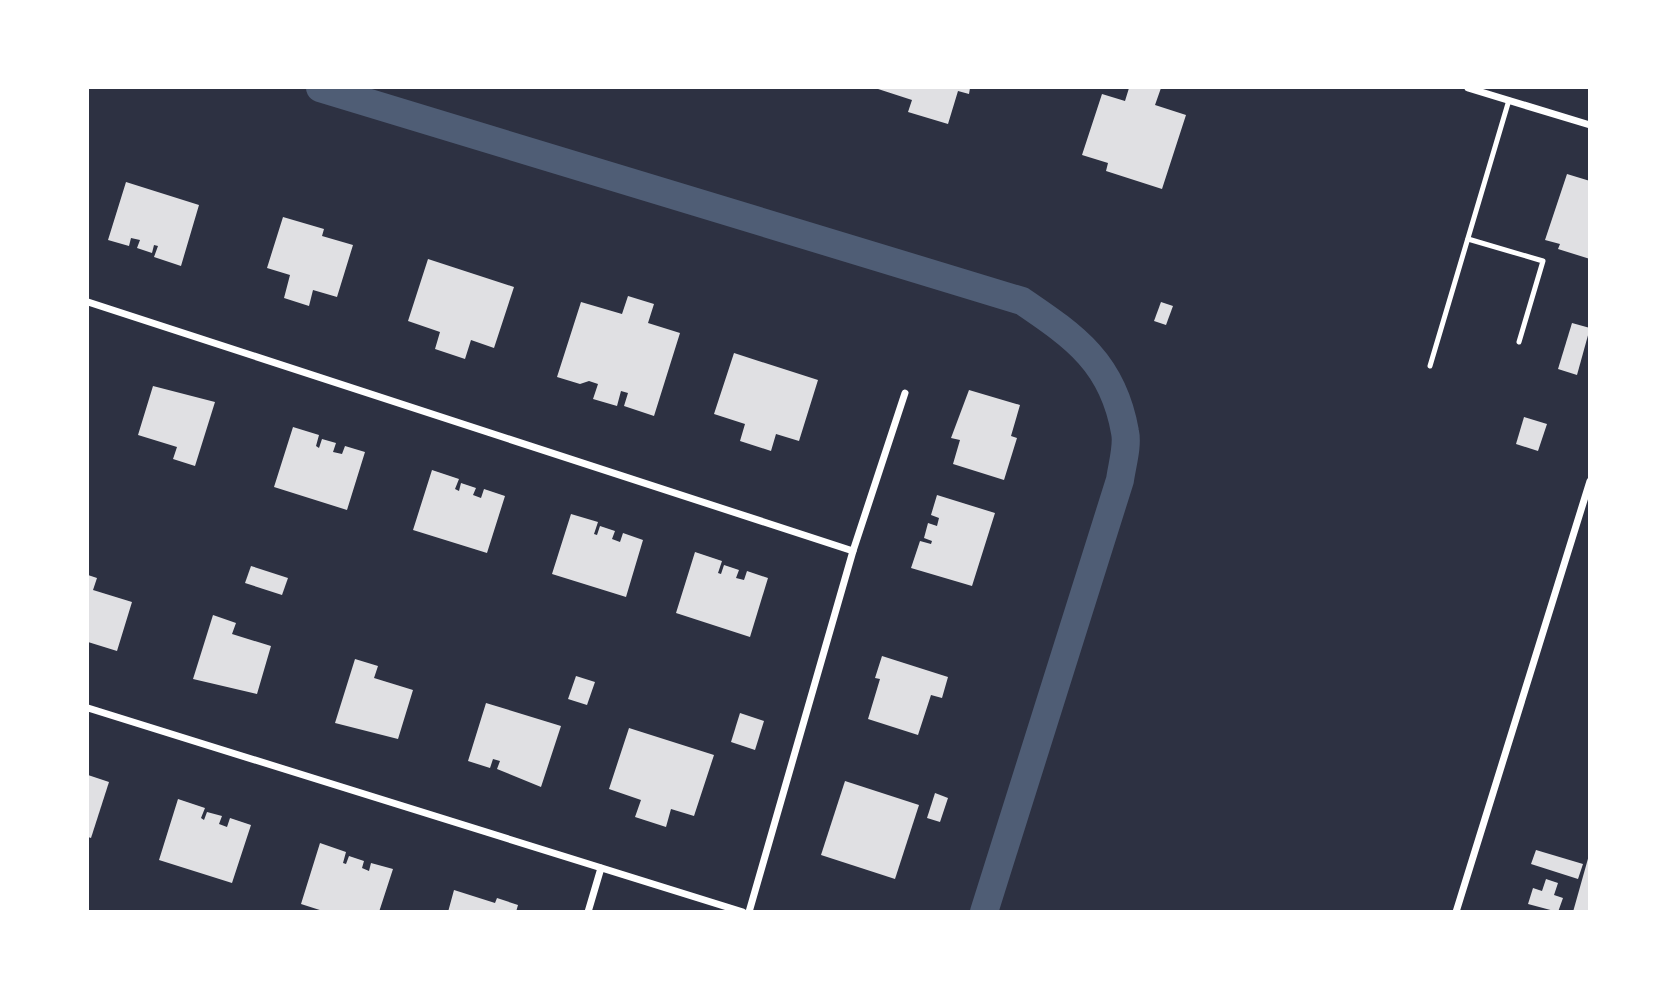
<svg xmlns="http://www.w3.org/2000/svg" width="1677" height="999" viewBox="0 0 1677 999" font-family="Arial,sans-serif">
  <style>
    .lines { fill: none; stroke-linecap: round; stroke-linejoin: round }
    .canal { stroke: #4f5d75; stroke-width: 28 }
    .building { fill: #e0e0e3 }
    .service { stroke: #fff; stroke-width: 5 }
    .minor { stroke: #fff; stroke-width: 7 }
  </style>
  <rect width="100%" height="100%" fill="#2d3142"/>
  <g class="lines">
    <path class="canal" d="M 320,88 L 1022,301 C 1075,337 1113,363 1125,432 C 1128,446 1122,465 1120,480 L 984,912"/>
  </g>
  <g class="building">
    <polygon points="875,88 970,88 969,94 958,91 948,124 908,112 912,100"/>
    <polygon points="1129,88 1161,88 1155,105 1186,115 1162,189 1106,171 1108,163 1082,155 1102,94 1125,101"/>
    <polygon points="1567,174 1590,181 1590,259 1558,249 1560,244 1545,240"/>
    <polygon points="126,182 199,205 181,266 154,257 158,246 154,245 152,253 137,248 140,240 131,238 129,246 108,240"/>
    <polygon points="283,217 324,229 322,236 353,245 337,297 313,290 309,306 284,298 290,275 267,268"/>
    <polygon points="428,259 514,287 494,348 471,340 465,359 435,349 440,332 408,321"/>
    <polygon points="628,296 654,304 648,323 680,333 654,416 624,406 628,393 621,391 617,406 593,399 598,384 589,381 580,384 557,377 581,302 622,314"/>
    <polygon points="1161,302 1173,306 1166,325 1154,321"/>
    <polygon points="1572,323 1590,328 1577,375 1558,369"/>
    <polygon points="734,353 818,380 799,441 776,434 771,451 740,441 745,424 714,414"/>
    <polygon points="153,386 215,402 195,466 173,459 177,447 138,435"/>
    <polygon points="969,390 1020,405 1011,436 1017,438 1004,480 953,464 960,440 951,438"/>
    <polygon points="1524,417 1547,424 1538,451 1516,444"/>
    <polygon points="293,427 319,435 316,446 319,448 322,439 336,443 333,452 342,454 345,446 365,452 347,510 274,487"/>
    <polygon points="432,470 459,479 455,489 459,491 461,483 476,488 473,495 481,498 484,489 505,496 487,553 413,530"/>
    <polygon points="937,495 995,513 972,586 911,568 920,541 931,544 932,541 924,538 928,523 937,526 939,518 931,515"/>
    <polygon points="571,514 598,522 594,534 597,535 600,526 615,531 612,539 620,542 623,533 643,540 626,597 552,574"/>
    <polygon points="695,552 722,561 718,573 721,574 724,565 739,570 736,578 744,580 747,571 768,578 750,637 676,613"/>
    <polygon points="251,566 288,578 282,595 245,583"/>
    <polygon points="88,575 97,578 93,590 132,602 117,651 88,642"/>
    <polygon points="213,615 236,623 232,634 271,646 257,694 193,679"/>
    <polygon points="882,656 948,677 942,698 931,695 918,735 868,719 880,679 875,678"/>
    <polygon points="355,659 378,666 374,678 413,690 398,739 335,723"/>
    <polygon points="576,676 595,682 587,705 568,699"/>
    <polygon points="486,703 561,726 541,787 497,769 500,761 493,759 490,768 468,761"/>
    <polygon points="740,713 764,721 755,750 731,742"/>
    <polygon points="629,728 714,755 694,816 671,809 666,827 635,817 641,800 609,789"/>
    <polygon points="88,775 109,782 91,838 88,837"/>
    <polygon points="845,781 919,805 895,879 821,855"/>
    <polygon points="935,793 948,798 940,822 927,818"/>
    <polygon points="178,799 205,808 201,818 204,820 207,812 222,816 219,824 227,827 230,818 251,825 232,883 159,860"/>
    <polygon points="320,843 346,852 343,863 346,864 349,856 364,861 362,868 369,871 371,863 393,869 379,912 326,912 301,904"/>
    <polygon points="1536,850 1583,864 1578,879 1531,864"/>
    <polygon points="1589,855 1590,912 1573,912"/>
    <polygon points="1546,879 1558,883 1554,895 1563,898 1558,912 1528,904 1533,888 1542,891"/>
    <polygon points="454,890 495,903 497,898 518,905 516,912 448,912"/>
  </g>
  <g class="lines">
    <g class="service">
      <polyline points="1468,239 1543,261 1519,342"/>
      <polyline points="1430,366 1509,100"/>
    </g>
    <g class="minor">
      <polyline points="1468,88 1590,125"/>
      <polyline points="88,302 853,551"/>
      <polyline points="88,708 743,912"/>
      <polyline points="588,912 601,868"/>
      <polyline points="749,912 853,551 905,393"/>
      <polyline points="1456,912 1590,481"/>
    </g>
  </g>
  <rect width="1677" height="999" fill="none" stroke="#ffffff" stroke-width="178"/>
</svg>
